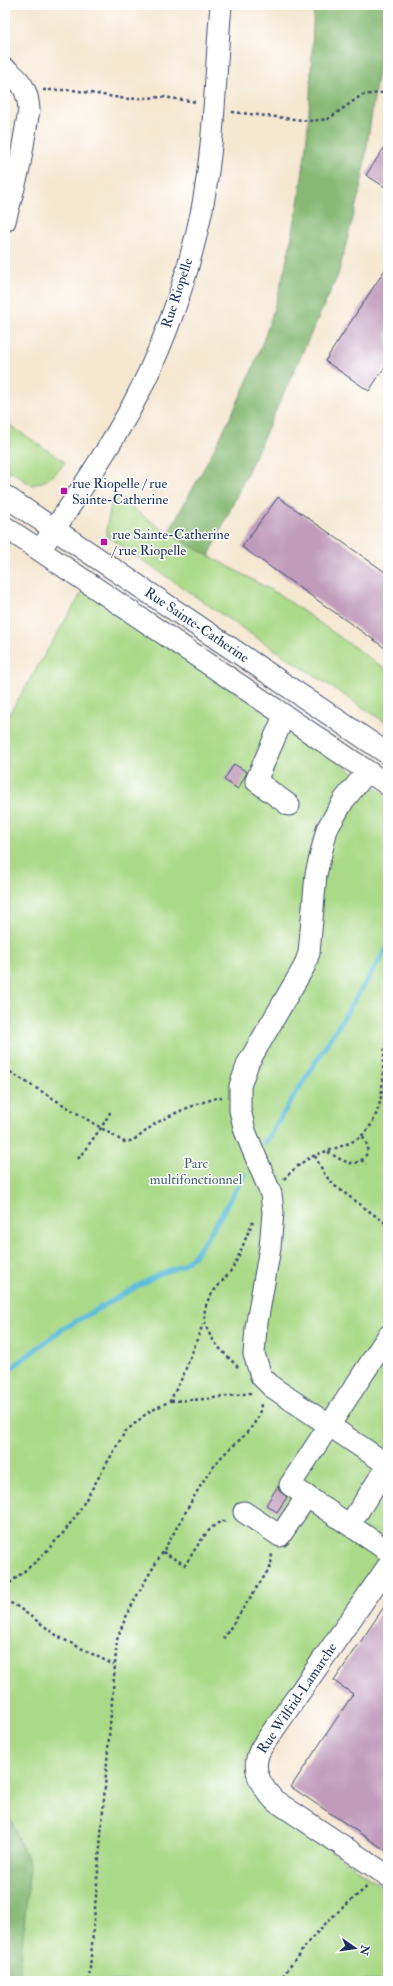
<svg xmlns="http://www.w3.org/2000/svg" width="393" height="1986" viewBox="0 0 393 1986" font-family="'IM FELL Double Pica',serif">
  <style>
    .green { fill: #aad987; stroke: #628472 }
    .forest { fill: #87b974; stroke: #517469 }
    .lines { fill: none; stroke-linecap: round; stroke-linejoin: round }
    .stream { stroke: #5bbcd9; stroke-width: 5 }
    .building { fill: #c09bbc }
    .minor-casing { stroke: #3c4b6f; stroke-width: 23 }
    .path { stroke: #3c4b6f; stroke-width: 2.5; stroke-dasharray: 3 3; stroke-linecap: butt }
    .minor { stroke: #fff; stroke-width: 21 }
    .poi-dot { fill: #b5179e; stroke: #fff; stroke-width: 1.5 }
    .labels { text-anchor: middle; dominant-baseline: central; stroke-width: 3; stroke-linejoin: round; paint-order: stroke }
    .street-label { font-size: 14px; fill: #1b2f5e; stroke: #fff }
    .poi-label { font-size: 14px; fill: #1b2f5e; stroke: #fff; text-anchor: start }
    .park-label { font-size: 14px; fill: #46626a; stroke: #fff }
  </style>
  <rect width="100%" height="100%" fill="#fff"/>
  <filter id="ink" filterUnits="userSpaceOnUse"><feTurbulence type="fractalNoise" baseFrequency=".025" numOctaves="2"/><feDisplacementMap in="SourceGraphic" scale="8" xChannelSelector="R" yChannelSelector="G"/><feConvolveMatrix kernelMatrix="1 2 1 2 8 2 1 2 1" color-interpolation-filters="sRGB"/></filter>
  <filter id="wash" filterUnits="userSpaceOnUse"><feTurbulence type="fractalNoise" baseFrequency=".012" numOctaves="4" result="noise"/><feDisplacementMap in="SourceGraphic" scale="16" xChannelSelector="R" yChannelSelector="G"/><feGaussianBlur stdDeviation="0.9" result="paint"/><feColorMatrix in="noise" values="0 0 0 0 0 0 0 0 0 0 0 0 0 0 0 0 0 1.4 0 .05"/><feComposite in="paint" operator="in"/></filter>
  <g filter="url(#wash)">
    <rect width="100%" height="100%" fill="#f5e7d0"/>
    <g class="green">
      <path d="M 5,422 L 65,462 C 56,475 46,483 31,485 L 5,467 Z"/>
      <polygon points="113,495 168,533 280,595 388,671 388,724 230,620 107,536 107,525"/>
      <polygon points="84,589 388,796 388,1547 253,1746 248,1755 246,1765 247,1775 251,1785 271,1810 388,1890 388,1981 5,1981 5,721"/>
    </g>
    <g class="forest">
      <path d="M 314,5 L 388,5 L 388,28 L 383,37 L 361,186 L 338,275 L 209,556 L 168,533 C 207,463 248,392 272,315 C 291,254 302,189 308,126 C 311,85 312,45 314,5 Z"/>
      <polygon points="5,1805 30,1866 20,1965 21,1981 5,1981"/>
    </g>
    <g class="lines">
      <g class="stream">
        <polyline points="264,1144 388,947"/>
        <polyline points="5,1373 61,1330 159,1274 181,1266 193,1257 209,1235 245,1175"/>
      </g>
    </g>
    <g id="blocks">
      <g class="building">
        <polygon points="388,142 388,189 366,175"/>
        <polygon points="388,265 388,362 369,391 325,361"/>
        <polygon points="278,497 388,574 388,650 242,547"/>
        <polygon points="234,764 247,772 238,789 224,780"/>
        <polygon points="278,1486 279,1491 287,1497 277,1512 266,1505"/>
        <polygon points="388,1601 388,1852 291,1787 353,1694 334,1681"/>
      </g>
    </g>
  </g>
  <g filter="url(#ink)">
    <use href="#blocks" fill-opacity="0" stroke="#3c4b6f" stroke-width="1"/>
    <g class="lines">
      <defs>
        <g id="minor">
          <path d="M 5,69 C 21,79 28,91 29,110 L 19,169 L 5,221"/>
          <polyline points="5,496 388,754"/>
          <polyline points="5,527 388,785"/>
          <path d="M 40,550 C 72,504 104,457 131,408 C 164,346 188,277 202,209 C 215,142 215,73 221,5"/>
          <polyline points="284,716 256,781 289,805"/>
          <polyline points="367,772 344,800 327,829 316,874 309,953 304,967 248,1063 240,1086 240,1110 245,1131 271,1194 273,1212 270,1248 256,1328 254,1354 261,1376 272,1387 388,1465"/>
          <polyline points="388,1336 290,1485 388,1551"/>
          <polyline points="244,1512 280,1536 307,1496"/>
          <polyline points="350,1524 388,1465"/>
          <path d="M 388,1566 L 261,1748 C 250,1768 260,1785 274,1800 L 388,1876"/>
        </g>
      </defs>
      <use href="#minor" class="minor-casing"/>
      <g class="path">
        <polyline points="43,90 73,90 126,99 163,97 197,102"/>
        <polyline points="232,112 311,121 328,119 362,95 388,92"/>
        <polyline points="5,474 10,478"/>
        <path d="M 5,1069 L 124,1142 C 138,1141 144,1131 155,1124 C 173,1113 202,1101 222,1097"/>
        <path d="M 328,1152 C 335,1156 346,1164 354,1163 C 369,1160 371,1146 362,1136"/>
        <polyline points="315,1156 325,1175 335,1186 388,1225"/>
        <polyline points="78,1159 101,1128 111,1111"/>
        <polyline points="361,1160 366,1164"/>
        <path d="M 284,1179 C 293,1170 303,1160 316,1155 C 346,1143 367,1144 378,1109 C 386,1085 380,1059 388,1036"/>
        <path d="M 238,1367 C 218,1347 192,1325 211,1295 C 217,1286 226,1278 232,1269 C 241,1254 245,1237 253,1222"/>
        <polyline points="171,1401 206,1399 251,1393"/>
        <path d="M 163,1552 L 185,1565 C 195,1551 210,1519 228,1521"/>
        <polyline points="5,1587 39,1559 64,1532 78,1513 125,1432 147,1413 170,1401 183,1376 203,1324"/>
        <polyline points="5,1600 18,1607 59,1637 114,1665"/>
        <polyline points="223,1639 271,1566 272,1552"/>
        <path d="M 89,1981 L 117,1640 C 128,1606 150,1574 168,1543 C 184,1516 198,1486 217,1462 C 232,1443 261,1429 261,1402"/>
        <polyline points="279,1981 310,1940 331,1918 369,1885"/>
      </g>
      <use href="#minor" class="minor"/>
    </g>
  </g>
  <g class="poi-dot">
    <rect x="60" y="487" width="8" height="8" rx="2"/>
    <rect x="100" y="538" width="8" height="8" rx="2"/>
  </g>
  <g class="labels">
    <g class="street-label">
      <text transform="translate(177 293) rotate(-72)">Rue Riopelle</text>
      <text transform="translate(197 625) rotate(34)">Rue Sainte-Catherine</text>
      <text transform="translate(297 1698) rotate(-56)">Rue Wilfrid-Lamarche</text>
    </g>
    <g class="poi-label">
      <text x="72" y="483">rue Riopelle / rue<tspan x="72" dy="16">Sainte-Catherine</tspan></text>
      <text x="112" y="534">rue Sainte-Catherine<tspan x="112" dy="16">/ rue Riopelle</tspan></text>
    </g>
    <g class="park-label">
      <text x="196" y="1163">Parc<tspan x="196" dy="16">multifonctionnel</tspan></text>
    </g>
  </g>
  <rect width="393" height="1986" fill="none" stroke="#fff" stroke-width="20"/>
  <g transform="translate(355 1948) rotate(103)" stroke="#ffffff" stroke-width="3" paint-order="stroke">
  <path d="M0-3L7 15L0 10L-7 15Z" fill="#1b2f5e"/>
  <text y="-6" font-size="11" font-weight="bold" text-anchor="middle" fill="#1b2f5e">N</text>
  </g>
</svg>
